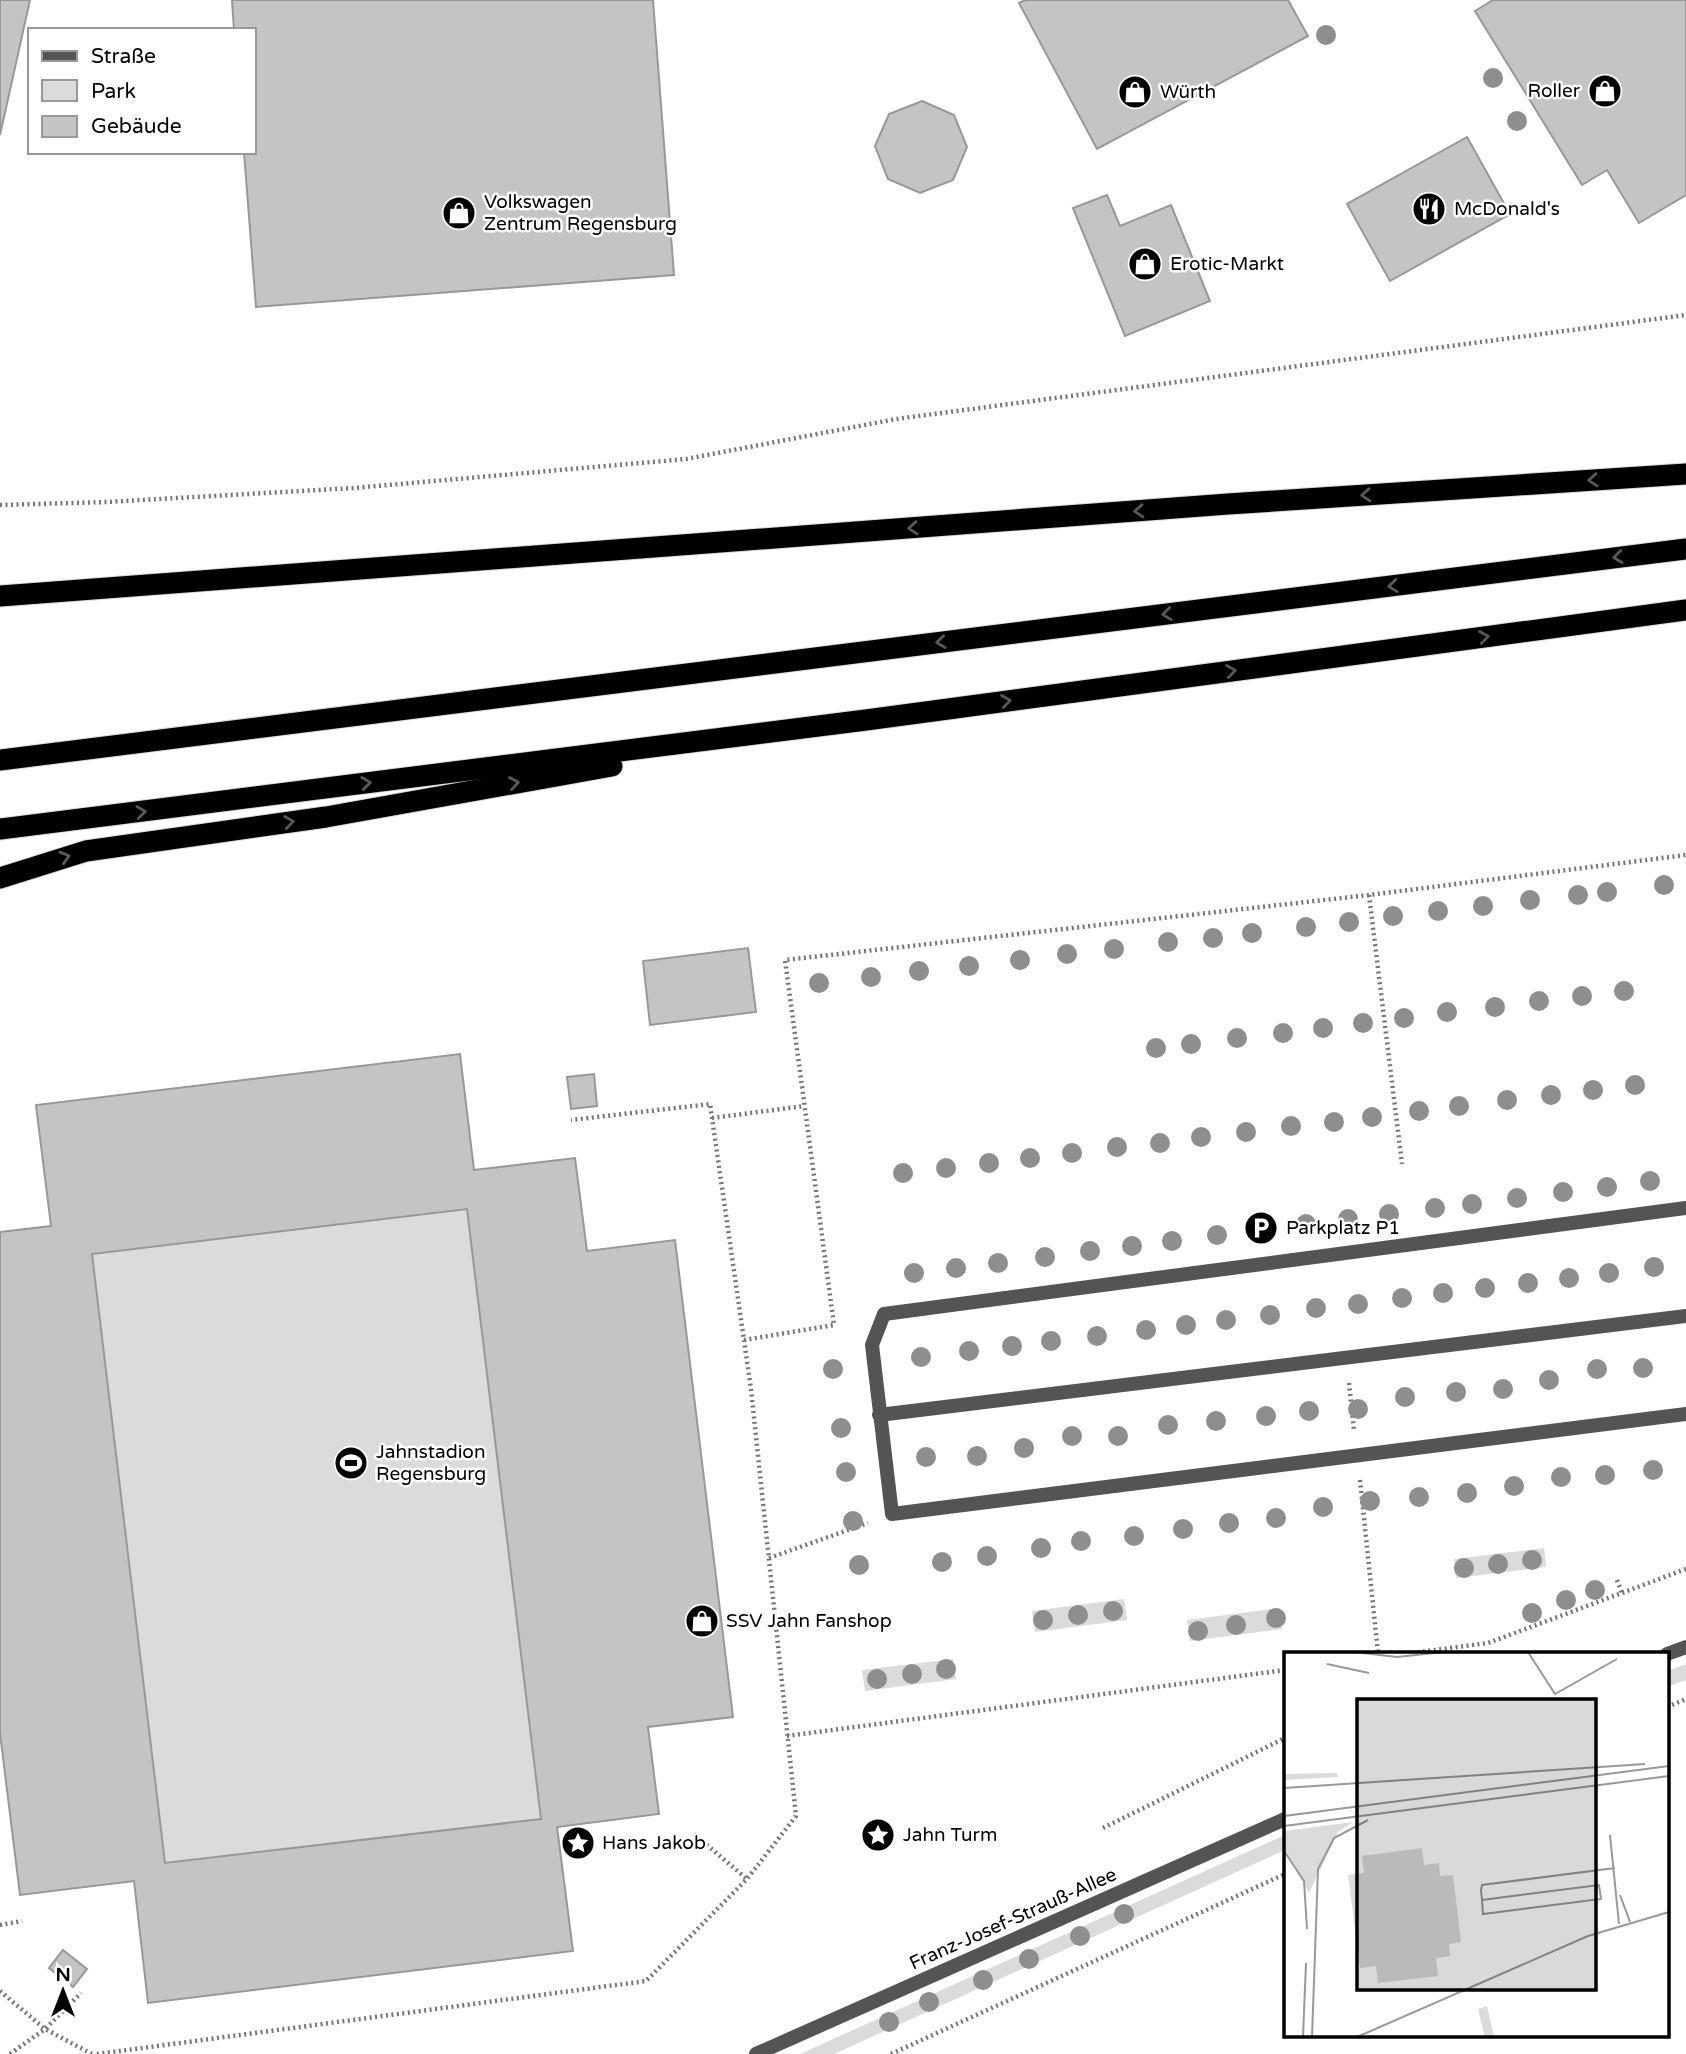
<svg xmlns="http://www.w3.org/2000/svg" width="1686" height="2054" viewBox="0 0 1686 2054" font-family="'Varela Round',sans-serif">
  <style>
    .green { fill: #dbdbdb }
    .building { fill: #c4c4c4; stroke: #989898; stroke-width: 2; fill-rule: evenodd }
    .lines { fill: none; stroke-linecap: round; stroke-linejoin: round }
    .motorway-casing { stroke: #dbdbdb; stroke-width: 23 }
    .path { stroke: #767676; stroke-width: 4.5; stroke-dasharray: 2 3.5; stroke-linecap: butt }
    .service { stroke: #545454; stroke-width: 14 }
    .tertiary { stroke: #545454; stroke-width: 14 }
    .motorway { stroke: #000; stroke-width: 21 }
    .tree { fill: #8e8e8e }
    .oneway { stroke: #595959 }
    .labels { text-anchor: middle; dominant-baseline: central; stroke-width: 5; stroke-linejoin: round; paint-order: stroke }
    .poi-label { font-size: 19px; fill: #000; stroke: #fff; text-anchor: start }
    .street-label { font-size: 19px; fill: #000; stroke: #fff }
    .inset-road { fill: none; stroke: #999; stroke-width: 2 }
    .view { fill: #000; fill-opacity: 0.15; stroke: #000; stroke-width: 3.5 }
    .inset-edge { fill: none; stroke: #000; stroke-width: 3.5 }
  </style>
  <rect width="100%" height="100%" fill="#fff"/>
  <g class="green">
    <polygon points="460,1054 474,1170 575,1158 587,1251 675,1240 733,1717 648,1727 659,1814 557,1827 573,1951 145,1968 134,1881 20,1895 0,1733 0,1232 51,1226 36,1105"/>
    <polygon points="1544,1548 1546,1567 1456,1578 1454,1559"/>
    <polygon points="1124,1599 1127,1620 1035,1632 1032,1611"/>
    <polygon points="1279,1608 1282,1629 1190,1641 1187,1620"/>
    <polygon points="953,1659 956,1679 865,1691 862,1670"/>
    <polygon points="1686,1664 1686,1680 1667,1687 1667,1671"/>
    <polygon points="1285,1835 1285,1850 834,2054 800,2054"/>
  </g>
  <g class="building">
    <polygon points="0,0 30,0 0,135"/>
    <polygon points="232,0 653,0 674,275 256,307 244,152 254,152 254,30 234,30"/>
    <polygon points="1025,0 1288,0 1308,36 1097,149 1019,3"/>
    <polygon points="1493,0 1686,0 1686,195 1639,223 1607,170 1582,185 1475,11"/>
    <polygon points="922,101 954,115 967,147 953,180 920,193 888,179 875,146 889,114"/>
    <polygon points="1467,137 1510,214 1390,281 1347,204"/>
    <polygon points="1107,195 1120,226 1171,205 1210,301 1125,336 1073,208"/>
    <polygon points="748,948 756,1012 650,1025 643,961"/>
    <path d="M 460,1054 L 474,1170 L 575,1158 L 587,1251 L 675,1240 L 733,1717 L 648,1727 L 659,1814 L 557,1827 L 573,1951 L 148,2003 L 134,1881 L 20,1895 L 0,1733 L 0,1232 L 51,1226 L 36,1105 ZM 467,1209 L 541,1819 L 165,1863 L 92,1254 Z"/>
    <polygon points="594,1074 597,1106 571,1109 567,1077"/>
    <polygon points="63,1950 87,1969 73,1987 49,1968"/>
  </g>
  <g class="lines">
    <defs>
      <g id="motorway">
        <polyline points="0,596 1228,504 1686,474"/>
        <polyline points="0,760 1686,549"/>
        <polyline points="0,829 866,720 1686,610"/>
        <polyline points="0,878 86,851 326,817 612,766"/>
      </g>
    </defs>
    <use href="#motorway" class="motorway-casing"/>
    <g class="path">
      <polyline points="0,505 106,502 354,488 686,459 896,419 1686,315"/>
      <polyline points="1369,895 1402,1164"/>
      <polyline points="712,1118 804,1106"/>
      <polyline points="744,1340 834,1325 785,960 1369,895 1686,855"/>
      <polyline points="1349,1383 1354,1430"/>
      <polyline points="1360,1480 1378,1653"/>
      <polyline points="769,1558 868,1523"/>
      <polyline points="1617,1580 1622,1593"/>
      <polyline points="1412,1653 1488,1643 1686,1569"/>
      <polyline points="1667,1707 1686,1699"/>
      <polyline points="787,1736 1285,1670"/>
      <polyline points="1103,1828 1285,1738"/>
      <polyline points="694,1834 747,1879"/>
      <polyline points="0,1925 22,1921"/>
      <polyline points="0,1991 45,2029 92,2054"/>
      <polyline points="10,2054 45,2029 81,1993"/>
      <polyline points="97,2054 646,1981 747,1879 796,1816 751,1389 710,1104 571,1120"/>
      <polyline points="891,2054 1285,1874"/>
    </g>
    <g class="service">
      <polyline points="1686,1208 884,1314 872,1345 892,1514 1686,1414"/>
      <polyline points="879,1415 1686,1316"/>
    </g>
    <g class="tertiary">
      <polyline points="1667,1654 1686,1647"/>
      <polyline points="756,2054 1285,1819"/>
    </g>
    <use href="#motorway" class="motorway"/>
  </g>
  <g class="tree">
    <circle cx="1326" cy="35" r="10"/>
    <circle cx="1493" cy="78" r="10"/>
    <circle cx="1517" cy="121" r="10"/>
    <circle cx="1664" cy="885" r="10"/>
    <circle cx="1607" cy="892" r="10"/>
    <circle cx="1578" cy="895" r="10"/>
    <circle cx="1530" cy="900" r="10"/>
    <circle cx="1483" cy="906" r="10"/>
    <circle cx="1438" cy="911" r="10"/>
    <circle cx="1393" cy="916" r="10"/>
    <circle cx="1349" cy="922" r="10"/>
    <circle cx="1306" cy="927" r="10"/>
    <circle cx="1252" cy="933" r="10"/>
    <circle cx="1213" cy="938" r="10"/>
    <circle cx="1168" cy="942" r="10"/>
    <circle cx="1114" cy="949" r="10"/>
    <circle cx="1067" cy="954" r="10"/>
    <circle cx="1020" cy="960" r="10"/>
    <circle cx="969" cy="966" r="10"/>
    <circle cx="919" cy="971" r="10"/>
    <circle cx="871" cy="977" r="10"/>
    <circle cx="819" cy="983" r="10"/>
    <circle cx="1624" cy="991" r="10"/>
    <circle cx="1582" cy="996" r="10"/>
    <circle cx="1539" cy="1001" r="10"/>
    <circle cx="1495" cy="1007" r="10"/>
    <circle cx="1447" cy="1012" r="10"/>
    <circle cx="1404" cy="1018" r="10"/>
    <circle cx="1363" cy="1023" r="10"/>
    <circle cx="1323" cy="1028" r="10"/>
    <circle cx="1283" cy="1033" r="10"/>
    <circle cx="1237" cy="1038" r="10"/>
    <circle cx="1191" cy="1044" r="10"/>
    <circle cx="1156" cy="1048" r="10"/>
    <circle cx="1635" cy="1085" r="10"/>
    <circle cx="1593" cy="1090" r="10"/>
    <circle cx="1551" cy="1095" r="10"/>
    <circle cx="1507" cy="1100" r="10"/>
    <circle cx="1459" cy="1106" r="10"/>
    <circle cx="1419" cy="1111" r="10"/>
    <circle cx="1372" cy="1117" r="10"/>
    <circle cx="1334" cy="1122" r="10"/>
    <circle cx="1291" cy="1126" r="10"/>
    <circle cx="1246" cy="1132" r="10"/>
    <circle cx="1201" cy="1137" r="10"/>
    <circle cx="1160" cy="1143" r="10"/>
    <circle cx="1117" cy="1147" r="10"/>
    <circle cx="1072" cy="1153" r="10"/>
    <circle cx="1030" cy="1158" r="10"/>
    <circle cx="989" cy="1163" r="10"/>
    <circle cx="946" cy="1168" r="10"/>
    <circle cx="903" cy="1173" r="10"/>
    <circle cx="1650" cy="1181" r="10"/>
    <circle cx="1607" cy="1187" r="10"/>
    <circle cx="1563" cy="1192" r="10"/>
    <circle cx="1517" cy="1198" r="10"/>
    <circle cx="1472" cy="1204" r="10"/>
    <circle cx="1435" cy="1208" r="10"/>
    <circle cx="1389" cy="1214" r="10"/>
    <circle cx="1348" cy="1219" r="10"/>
    <circle cx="1306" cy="1224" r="10"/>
    <circle cx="1257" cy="1230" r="10"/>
    <circle cx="1217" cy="1235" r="10"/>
    <circle cx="1172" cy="1241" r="10"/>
    <circle cx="1132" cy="1246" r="10"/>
    <circle cx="1090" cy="1251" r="10"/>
    <circle cx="1045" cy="1257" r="10"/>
    <circle cx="998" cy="1263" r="10"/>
    <circle cx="1654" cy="1267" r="10"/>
    <circle cx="956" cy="1268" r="10"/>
    <circle cx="914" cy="1273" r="10"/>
    <circle cx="1609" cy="1273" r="10"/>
    <circle cx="1569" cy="1278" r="10"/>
    <circle cx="1528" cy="1283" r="10"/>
    <circle cx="1485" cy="1288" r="10"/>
    <circle cx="1443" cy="1293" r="10"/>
    <circle cx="1402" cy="1298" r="10"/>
    <circle cx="1358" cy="1304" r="10"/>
    <circle cx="1316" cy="1308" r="10"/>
    <circle cx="1270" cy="1315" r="10"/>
    <circle cx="1226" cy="1320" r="10"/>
    <circle cx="1186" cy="1325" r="10"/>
    <circle cx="1146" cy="1330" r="10"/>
    <circle cx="1097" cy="1336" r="10"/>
    <circle cx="1051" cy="1341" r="10"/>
    <circle cx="1012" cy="1346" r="10"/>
    <circle cx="969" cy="1351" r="10"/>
    <circle cx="921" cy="1357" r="10"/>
    <circle cx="1643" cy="1368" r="10"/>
    <circle cx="833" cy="1369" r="10"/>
    <circle cx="1597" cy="1369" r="10"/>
    <circle cx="1549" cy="1380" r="10"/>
    <circle cx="1503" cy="1389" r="10"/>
    <circle cx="1456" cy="1392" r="10"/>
    <circle cx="1405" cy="1397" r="10"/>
    <circle cx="1358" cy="1409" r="10"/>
    <circle cx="1309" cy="1411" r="10"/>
    <circle cx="1266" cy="1416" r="10"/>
    <circle cx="1216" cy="1421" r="10"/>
    <circle cx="1168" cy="1425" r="10"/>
    <circle cx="841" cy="1428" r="10"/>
    <circle cx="1072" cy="1436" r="10"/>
    <circle cx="1118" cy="1436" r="10"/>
    <circle cx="1024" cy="1448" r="10"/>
    <circle cx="977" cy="1456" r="10"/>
    <circle cx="926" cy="1457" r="10"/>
    <circle cx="1653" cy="1470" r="10"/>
    <circle cx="846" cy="1472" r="10"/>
    <circle cx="1605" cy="1475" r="10"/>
    <circle cx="1561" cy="1477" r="10"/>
    <circle cx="1514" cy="1486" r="10"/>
    <circle cx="1467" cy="1493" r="10"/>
    <circle cx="1419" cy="1497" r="10"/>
    <circle cx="1370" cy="1501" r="10"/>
    <circle cx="1323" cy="1507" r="10"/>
    <circle cx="1276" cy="1518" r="10"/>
    <circle cx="853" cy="1521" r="10"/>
    <circle cx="1229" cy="1523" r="10"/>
    <circle cx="1183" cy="1529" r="10"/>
    <circle cx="1134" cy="1536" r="10"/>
    <circle cx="1081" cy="1541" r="10"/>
    <circle cx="1041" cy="1548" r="10"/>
    <circle cx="987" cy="1556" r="10"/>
    <circle cx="1532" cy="1560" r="10"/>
    <circle cx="942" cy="1562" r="10"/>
    <circle cx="1498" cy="1564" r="10"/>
    <circle cx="859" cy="1565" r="10"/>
    <circle cx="1464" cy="1568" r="10"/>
    <circle cx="1595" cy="1590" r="10"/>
    <circle cx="1566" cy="1600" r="10"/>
    <circle cx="1113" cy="1611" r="10"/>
    <circle cx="1532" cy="1613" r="10"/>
    <circle cx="1078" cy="1615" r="10"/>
    <circle cx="1276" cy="1618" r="10"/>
    <circle cx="1043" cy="1620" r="10"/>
    <circle cx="1236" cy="1625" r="10"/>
    <circle cx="1198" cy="1631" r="10"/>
    <circle cx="946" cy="1669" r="10"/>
    <circle cx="912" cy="1674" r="10"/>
    <circle cx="877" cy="1679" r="10"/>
    <circle cx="1124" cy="1914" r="10"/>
    <circle cx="1080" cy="1936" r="10"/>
    <circle cx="1029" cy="1959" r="10"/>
    <circle cx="983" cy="1980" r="10"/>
    <circle cx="929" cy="2002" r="10"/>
    <circle cx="889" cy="2022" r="10"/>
  </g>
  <defs><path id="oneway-chevron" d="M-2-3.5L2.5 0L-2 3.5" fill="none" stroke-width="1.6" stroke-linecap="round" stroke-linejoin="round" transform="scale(1.75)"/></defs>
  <g class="oneway">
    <use href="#oneway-chevron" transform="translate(1593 480) rotate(176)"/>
    <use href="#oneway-chevron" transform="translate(1366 495) rotate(176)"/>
    <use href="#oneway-chevron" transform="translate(1139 511) rotate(176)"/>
    <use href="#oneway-chevron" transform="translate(913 528) rotate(176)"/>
    <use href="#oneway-chevron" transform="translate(1618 557) rotate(173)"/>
    <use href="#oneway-chevron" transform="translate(1393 586) rotate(173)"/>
    <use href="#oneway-chevron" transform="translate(1167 614) rotate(173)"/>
    <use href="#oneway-chevron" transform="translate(1484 637) rotate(-8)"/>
    <use href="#oneway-chevron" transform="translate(941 642) rotate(173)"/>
    <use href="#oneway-chevron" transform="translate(1231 671) rotate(-8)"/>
    <use href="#oneway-chevron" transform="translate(1006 701) rotate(-8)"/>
    <use href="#oneway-chevron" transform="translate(366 783) rotate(-7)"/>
    <use href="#oneway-chevron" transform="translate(514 783) rotate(-10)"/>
    <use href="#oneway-chevron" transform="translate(141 812) rotate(-7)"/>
    <use href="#oneway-chevron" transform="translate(289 822) rotate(-8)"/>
    <use href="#oneway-chevron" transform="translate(65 857) rotate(-17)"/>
  </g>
  <defs>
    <symbol id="shop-disc" viewBox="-11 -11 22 22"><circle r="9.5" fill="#000" stroke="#fff"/><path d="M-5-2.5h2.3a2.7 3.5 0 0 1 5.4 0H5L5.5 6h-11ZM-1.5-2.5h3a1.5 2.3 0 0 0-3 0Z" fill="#fff"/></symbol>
    <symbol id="restaurant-disc" viewBox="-11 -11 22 22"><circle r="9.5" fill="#000" stroke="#fff"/><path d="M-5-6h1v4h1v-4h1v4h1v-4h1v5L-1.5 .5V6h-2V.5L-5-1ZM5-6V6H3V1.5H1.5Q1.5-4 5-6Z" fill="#fff"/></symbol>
    <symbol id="parking-disc" viewBox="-11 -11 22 22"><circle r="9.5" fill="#000" stroke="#fff"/><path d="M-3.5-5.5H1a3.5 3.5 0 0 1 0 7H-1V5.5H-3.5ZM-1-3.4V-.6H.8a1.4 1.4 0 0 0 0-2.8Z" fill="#fff"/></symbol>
    <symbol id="stadium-disc" viewBox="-11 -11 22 22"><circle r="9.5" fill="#000" stroke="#fff"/><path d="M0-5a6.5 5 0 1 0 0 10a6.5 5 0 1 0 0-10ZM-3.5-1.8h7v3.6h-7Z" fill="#fff"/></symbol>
    <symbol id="sight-disc" viewBox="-11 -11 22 22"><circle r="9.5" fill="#000" stroke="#fff"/><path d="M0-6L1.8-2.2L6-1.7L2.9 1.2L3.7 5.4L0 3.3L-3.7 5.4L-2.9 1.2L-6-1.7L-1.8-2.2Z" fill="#fff"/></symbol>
  </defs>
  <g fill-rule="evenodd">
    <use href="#shop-disc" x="1586" y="72" width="38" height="38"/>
    <use href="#shop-disc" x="1116" y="73" width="38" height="38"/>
    <use href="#restaurant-disc" x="1410" y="190" width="38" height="38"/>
    <use href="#shop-disc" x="440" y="194" width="38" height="38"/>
    <use href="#shop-disc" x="1126" y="245" width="38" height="38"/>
    <use href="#parking-disc" x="1242" y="1209" width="38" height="38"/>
    <use href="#stadium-disc" x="332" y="1444" width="38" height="38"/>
    <use href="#shop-disc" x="683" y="1602" width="38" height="38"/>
    <use href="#sight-disc" x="859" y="1816" width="38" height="38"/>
    <use href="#sight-disc" x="559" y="1824" width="38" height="38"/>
  </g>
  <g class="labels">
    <g class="poi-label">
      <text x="1580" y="91" text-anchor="end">Roller</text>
      <text x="1160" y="92">Würth</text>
      <text x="484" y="202">Volkswagen<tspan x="484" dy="22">Zentrum Regensburg</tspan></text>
      <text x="1454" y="209">McDonald's</text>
      <text x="1170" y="264">Erotic-Markt</text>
      <text x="1286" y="1228">Parkplatz P1</text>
      <text x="376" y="1452">Jahnstadion<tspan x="376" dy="22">Regensburg</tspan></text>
      <text x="726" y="1621">SSV Jahn Fanshop</text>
      <text x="903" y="1835">Jahn Turm</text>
      <text x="602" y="1843">Hans Jakob</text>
    </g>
    <g class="street-label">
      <text transform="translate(1013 1919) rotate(-24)">Franz-Josef-Strauß-Allee</text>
    </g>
  </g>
  <g transform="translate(1284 1652)">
    <rect width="385" height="385" fill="#fff"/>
    <path d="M 53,121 L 54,125 L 0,128 L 0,122 ZM 69,170 L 54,180 L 25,241 L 0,197 L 0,179 ZM 138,196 L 140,213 L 155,211 L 156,224 L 169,223 L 177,290 L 165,292 L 166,304 L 152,306 L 154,324 L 94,331 L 92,314 L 76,316 L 64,223 L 80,221 L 78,204 ZM 203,354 L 210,385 L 201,385 L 194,357 Z" fill="#dbdbdb"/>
    <path class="inset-road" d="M 70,0 L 113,5 L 160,0M 244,0 L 271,42 L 333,7M 43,12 L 85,21M 0,136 L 361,112M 0,164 L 385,114M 0,174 L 385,124M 326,183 L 335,272M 0,199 L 20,229 L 23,277M 336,243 L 346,270M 198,248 L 315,233 L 317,247 L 199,262 L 198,248 L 197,238 L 198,233 L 331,216M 19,385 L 22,311M 28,385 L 34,217 L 50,186 L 84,168M 73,385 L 304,284 L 385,260"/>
    <path class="view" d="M 73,47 L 312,47 L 312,338 L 73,338 Z"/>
    <rect width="385" height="385" class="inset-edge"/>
  </g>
  <rect x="28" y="28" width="228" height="126" fill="#ffffff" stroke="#999999" stroke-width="2"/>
  <rect x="42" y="51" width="35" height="10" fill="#545454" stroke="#999999" stroke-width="2"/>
  <text x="91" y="63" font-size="21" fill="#000000">Straße</text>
  <rect x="42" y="80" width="35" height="21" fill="#dbdbdb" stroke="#999999" stroke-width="2"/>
  <text x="91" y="98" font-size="21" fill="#000000">Park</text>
  <rect x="42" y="116" width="35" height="21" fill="#c4c4c4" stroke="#999999" stroke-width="2"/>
  <text x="91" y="133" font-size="21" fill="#000000">Gebäude</text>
  <g transform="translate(63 1991)" stroke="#ffffff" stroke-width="5" paint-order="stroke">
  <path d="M0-5L12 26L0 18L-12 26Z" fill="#000000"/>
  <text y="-10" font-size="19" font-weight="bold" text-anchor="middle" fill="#000000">N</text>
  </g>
</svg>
